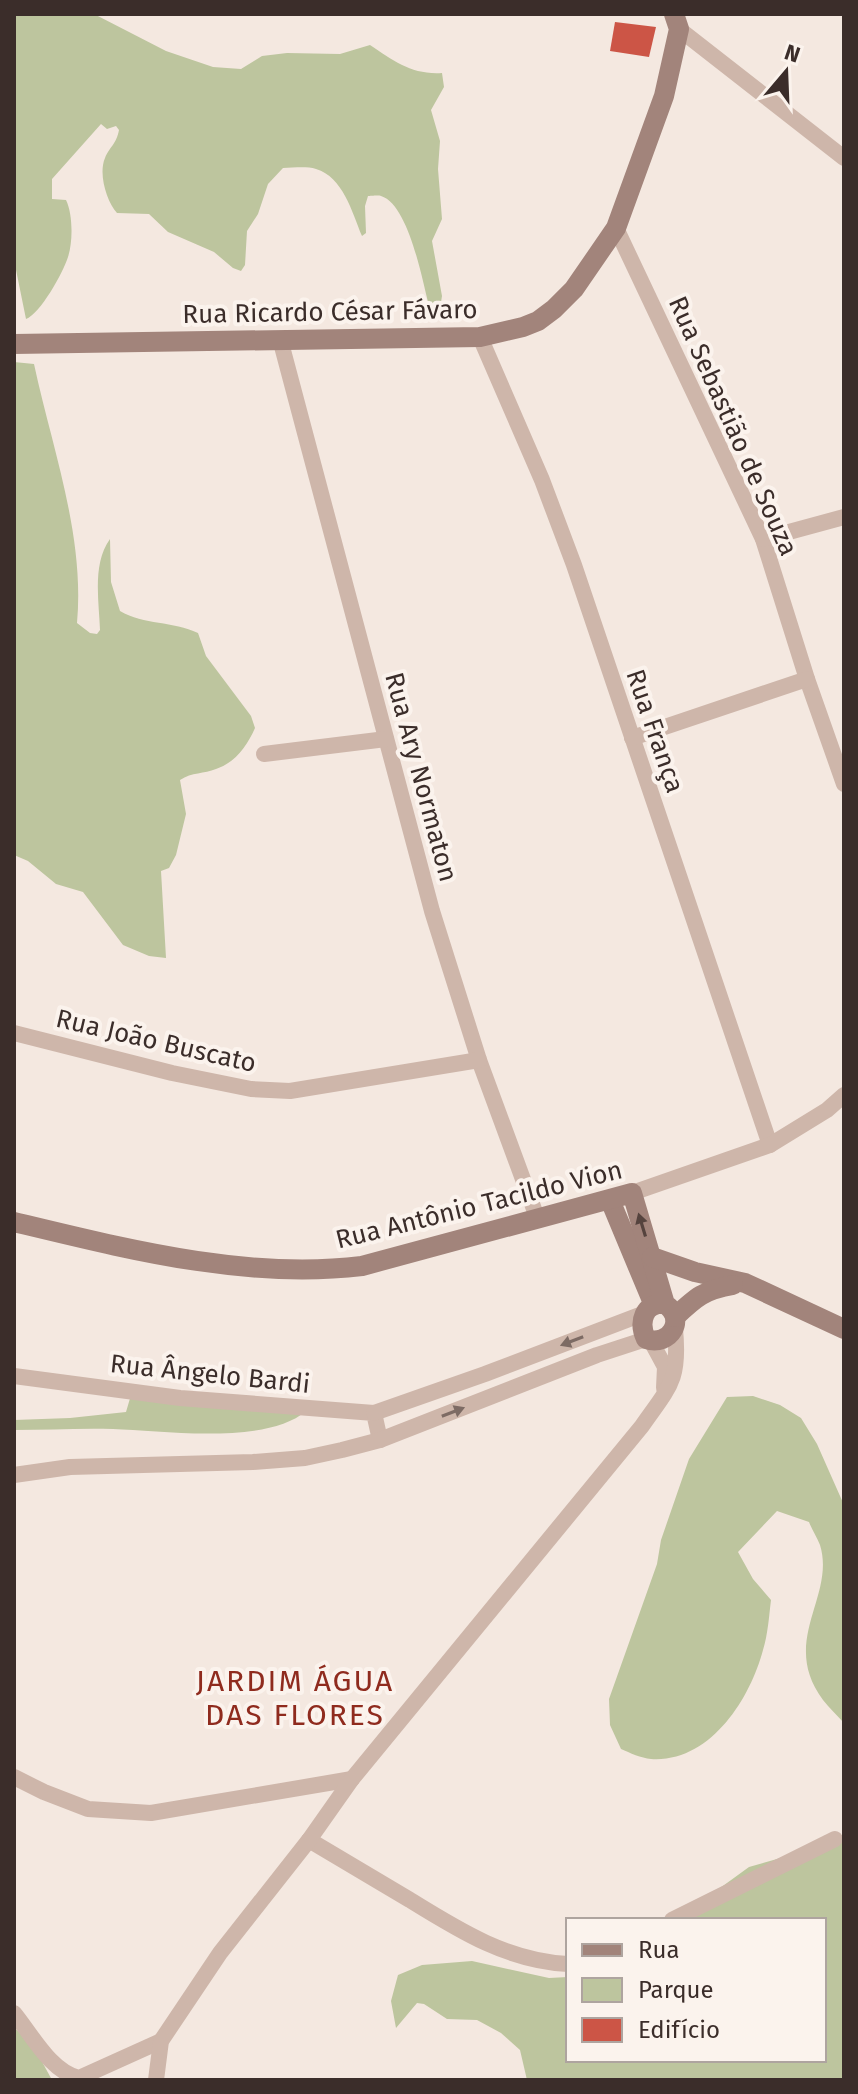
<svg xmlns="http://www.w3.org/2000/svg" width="858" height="2094" viewBox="0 0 858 2094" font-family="'Fira Sans',sans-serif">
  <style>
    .green { fill: #bdc59e }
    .building { fill: #cc5546 }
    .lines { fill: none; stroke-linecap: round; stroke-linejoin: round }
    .street { stroke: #ceb6aa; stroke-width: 16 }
    .secondary { stroke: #a2847b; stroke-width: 20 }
    .oneway { fill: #55433e }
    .oneway2 { fill: #7d6b64 }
    .labels { text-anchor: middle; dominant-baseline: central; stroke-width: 8; stroke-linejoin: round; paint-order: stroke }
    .street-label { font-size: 26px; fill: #3b2d2a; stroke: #fbf3ed }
    .quarter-label { font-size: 30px; letter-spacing: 2px; fill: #8f2b1e; stroke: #fbf3ed }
  </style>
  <rect width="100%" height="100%" fill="#f4e8e0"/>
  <g class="green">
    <path d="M 14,14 L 94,14 L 166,51 L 213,67 L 241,69 L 262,56 L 287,53 L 340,54 L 370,45 C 394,61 412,75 442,73 L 444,87 L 431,110 L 440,141 L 438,169 L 442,219 L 432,241 L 442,296 L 440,308 L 432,307 L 428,302 C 422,278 408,204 381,196 C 379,195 370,196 368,196 L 365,206 L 366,233 L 362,236 C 352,212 343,177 316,169 C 306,166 293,168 283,168 L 268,184 L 258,214 L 247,231 L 245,265 L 241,271 L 233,268 L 214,252 L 168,232 L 149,214 L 117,213 C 107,202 98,174 105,158 C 110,146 116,145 119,130 L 116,126 L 107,129 L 101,124 L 52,179 L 52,199 L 66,200 C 73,214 73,242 68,257 C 63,273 40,314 26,319 L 14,260 Z"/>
    <path d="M 14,362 L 34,364 C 52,448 85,536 77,623 L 90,633 L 97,634 L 100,630 C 99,601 92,564 110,539 L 111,582 L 120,611 C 144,625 173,621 198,633 L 206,656 L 251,716 L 255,728 C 247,746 236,762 216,769 C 204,774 192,772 180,780 L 186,814 L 176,855 L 169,868 L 161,871 L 166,958 L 149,956 L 123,945 L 83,892 L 56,884 L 28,861 L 14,855 Z"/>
    <path d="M 131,1395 L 306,1411 C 267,1445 164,1431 113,1429 C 80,1428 47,1430 14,1430 L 14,1420 L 70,1418 L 126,1412 Z"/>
    <path d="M 753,1396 L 780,1405 L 801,1418 L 817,1444 L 844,1505 L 844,1723 C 837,1715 829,1708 823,1700 C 779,1641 836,1597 820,1545 C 817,1537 812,1530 809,1522 L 777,1511 L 738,1552 L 753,1579 L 771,1600 C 769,1616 768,1634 763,1650 C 750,1699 710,1763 651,1759 C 641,1758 630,1753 621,1749 L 610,1725 L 609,1699 L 657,1564 L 661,1540 L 689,1459 L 727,1397 Z"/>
    <polygon points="844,1840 844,2080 527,2080 520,2050 501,2033 477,2020 447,2019 424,2004 417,2003 396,2028 391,2001 398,1975 422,1965 472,1961 549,1978 568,1977 568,2060 824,2060 824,1920 676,1920 749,1867"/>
    <polygon points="14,2027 34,2047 52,2080 14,2080"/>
  </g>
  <polygon class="building" points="615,22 656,27 649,57 610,51"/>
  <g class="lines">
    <g class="street">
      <polyline points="679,29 844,158"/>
      <polyline points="616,228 763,539 807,679 844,784"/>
      <polyline points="480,337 542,480 574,565 770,1145"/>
      <polyline points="280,339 432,911 479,1060 538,1220"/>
      <polyline points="763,539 844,517"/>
      <polyline points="632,738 807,679"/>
      <polyline points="264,754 386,739"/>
      <polyline points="14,1033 172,1073 251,1089 290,1091 479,1060"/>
      <polyline points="632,1193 770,1145 827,1110 844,1095"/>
      <polyline points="651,1341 665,1367 664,1388"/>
      <polyline points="14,1376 180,1398 374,1413 380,1440"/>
      <polyline points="374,1413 485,1374 645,1313"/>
      <polyline points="14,1475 70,1467 253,1462 305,1458 342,1450 380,1440 597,1355 646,1339"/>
      <polyline points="14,1777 44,1792 88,1809 151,1813 352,1779"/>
      <path d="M 309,1840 C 343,1860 376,1880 410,1900 C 460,1931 508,1961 568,1964"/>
      <polyline points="672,1920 835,1839"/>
      <path d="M 14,2013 C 32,2035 51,2072 79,2078 L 161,2041"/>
      <path d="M 156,2080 L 161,2041 L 220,1953 L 309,1840 L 352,1779 L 642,1426 C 670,1386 680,1380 675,1329"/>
    </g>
    <g class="secondary">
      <polyline points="14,344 480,337 523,327 538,321 554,309 574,289 616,228 664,96 679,29 674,14"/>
      <polyline points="610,1200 653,1303"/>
      <path d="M 14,1222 C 127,1249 245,1280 362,1266 L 632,1193 L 665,1304 C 687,1319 670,1347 646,1339 C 638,1322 644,1302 665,1304"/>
      <polyline points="652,1257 695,1272 745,1283 844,1329"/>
      <path d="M 675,1317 C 696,1297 704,1290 733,1285"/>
    </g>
  </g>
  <defs><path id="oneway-solid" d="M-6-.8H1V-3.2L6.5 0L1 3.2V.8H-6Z" transform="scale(2)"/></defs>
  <use class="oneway" href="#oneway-solid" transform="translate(642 1225) rotate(-107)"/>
  <g class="oneway2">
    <use href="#oneway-solid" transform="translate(572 1341) rotate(159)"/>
    <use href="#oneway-solid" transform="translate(453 1412) rotate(-21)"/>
  </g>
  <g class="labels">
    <g class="street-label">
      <text transform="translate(330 312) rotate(-1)">Rua Ricardo César Fávaro</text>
      <text transform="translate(733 426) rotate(66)">Rua Sebastião de Souza</text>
      <text transform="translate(655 731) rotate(71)">Rua França</text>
      <text transform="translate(421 777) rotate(75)">Rua Ary Normaton</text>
      <text transform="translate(156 1041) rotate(13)">Rua João Buscato</text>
      <text transform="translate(479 1205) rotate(-14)">Rua Antônio Tacildo Vion</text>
      <text transform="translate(210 1374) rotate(6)">Rua Ângelo Bardi</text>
    </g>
    <g class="quarter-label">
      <text x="295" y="1681">JARDIM ÁGUA<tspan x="295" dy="34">DAS FLORES</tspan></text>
    </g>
  </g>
  <rect width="858" height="2094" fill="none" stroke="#3b2d2a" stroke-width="32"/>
  <rect x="566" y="1918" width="260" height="144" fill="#fbf3ed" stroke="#aea49f" stroke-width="2"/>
  <rect x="582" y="1944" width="40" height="12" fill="#a2847b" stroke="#aea49f" stroke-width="2"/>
  <text x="638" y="1958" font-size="24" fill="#3b2d2a">Rua</text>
  <rect x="582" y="1978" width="40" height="24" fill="#bdc59e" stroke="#aea49f" stroke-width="2"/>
  <text x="638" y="1998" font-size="24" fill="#3b2d2a">Parque</text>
  <rect x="582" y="2018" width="40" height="24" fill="#cc5546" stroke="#aea49f" stroke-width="2"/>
  <text x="638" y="2038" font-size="24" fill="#3b2d2a">Edifício</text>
  <g transform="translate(786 72) rotate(19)" stroke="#fbf3ed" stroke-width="6" paint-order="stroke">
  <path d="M0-6L14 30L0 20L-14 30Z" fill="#3b2d2a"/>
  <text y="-12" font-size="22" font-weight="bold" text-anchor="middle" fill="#3b2d2a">N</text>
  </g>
</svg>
